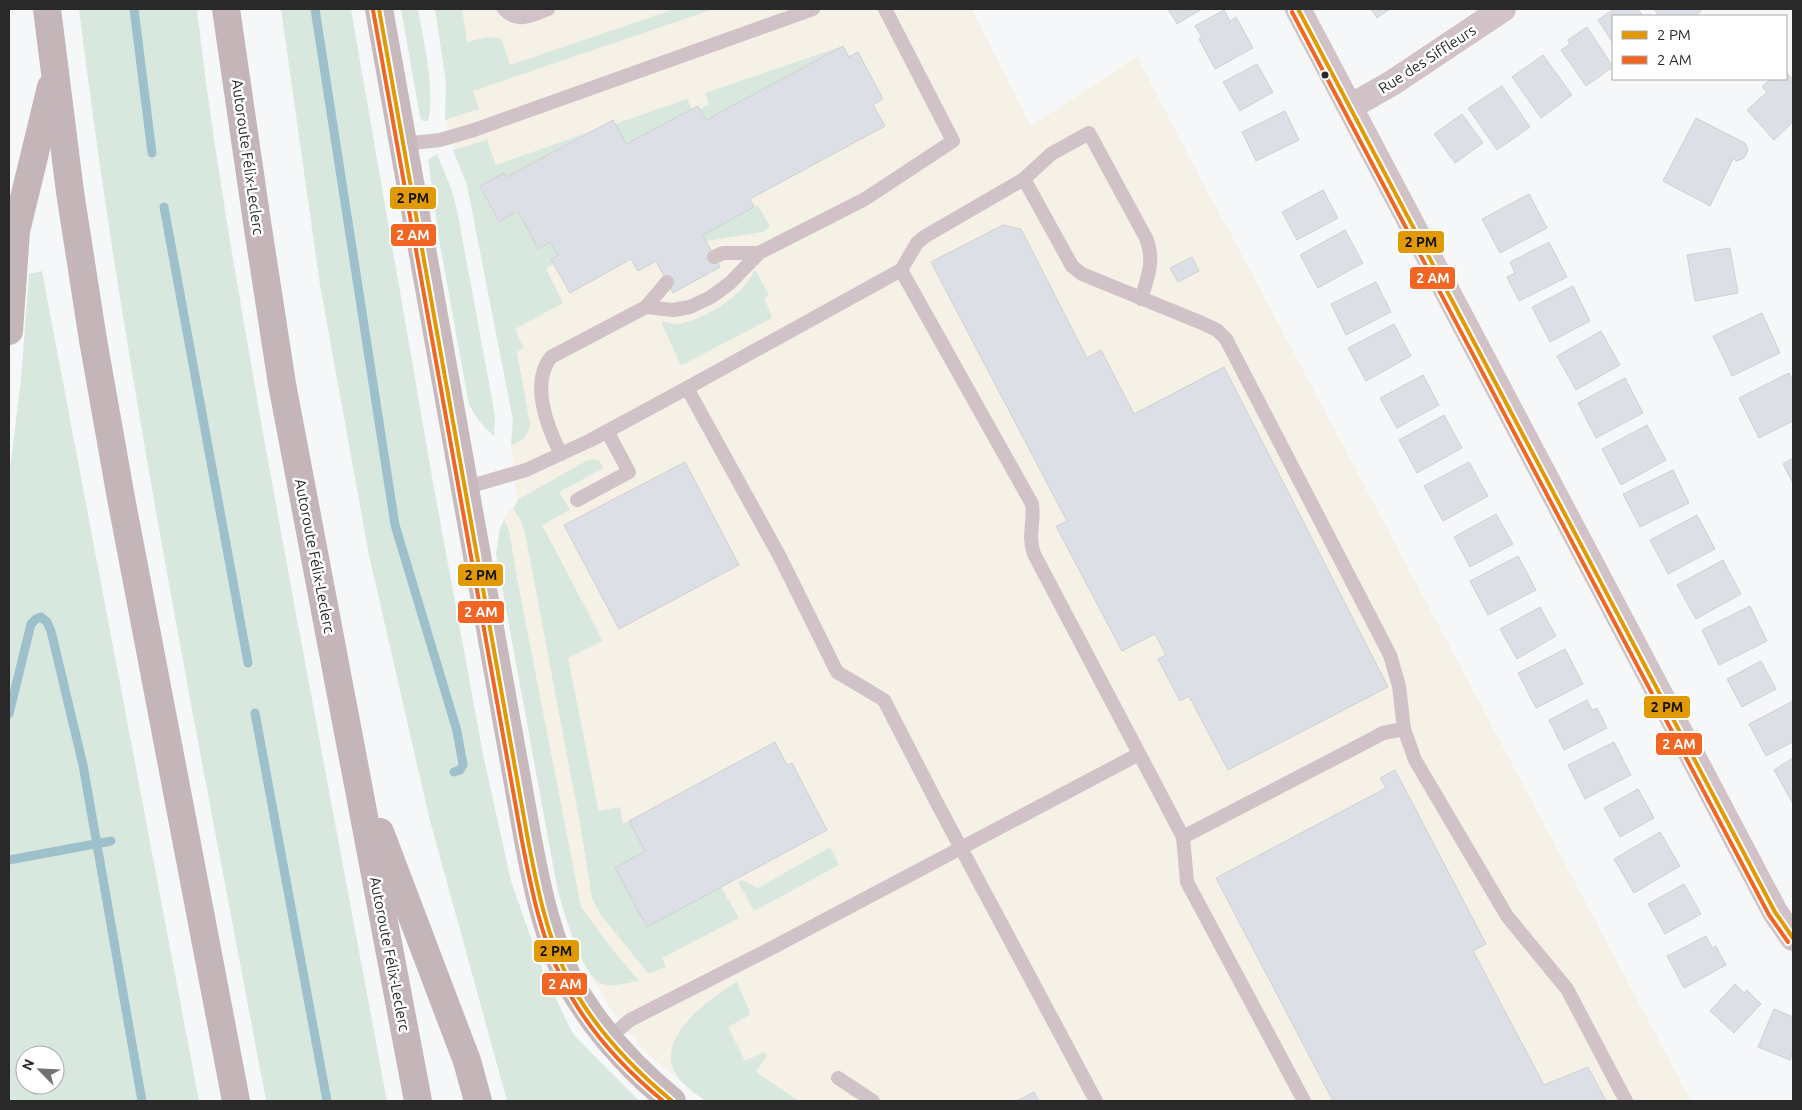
<svg xmlns="http://www.w3.org/2000/svg" width="1802" height="1110" viewBox="0 0 1802 1110" font-family="Ubuntu,sans-serif">
  <style>
    .commercial { fill: #f5f1e6 }
    .green { fill: #d9e8df; fill-rule: evenodd }
    .lines { fill: none; stroke-linecap: round; stroke-linejoin: round }
    .stream { stroke: #9dc0ca; stroke-width: 9 }
    .building { fill: #dcdfe5; stroke: #cfd0d1 }
    .lane { stroke: #d0c2c6; stroke-width: 14 }
    .street { stroke: #d0c2c6; stroke-width: 26 }
    .secondary { stroke: #c7b8bc; stroke-width: 28 }
    .highway { stroke: #c4b5b9; stroke-width: 28 }
    .bus-1-casing { stroke: #fff; stroke-width: 8 }
    .bus-2-casing { stroke: #fff; stroke-width: 8 }
    .bus-1 { stroke: #e29a04; stroke-width: 4 }
    .bus-2 { stroke: #f26522; stroke-width: 4 }
    .bus-dot { fill: #29292a; stroke: #fff; stroke-width: 2 }
    .labels { text-anchor: middle; dominant-baseline: central; stroke-width: 5; stroke-linejoin: round; paint-order: stroke }
    .street-label { font-size: 15px; fill: #29292a; stroke: #fff }
    .line-badge { stroke: #fff; stroke-width: 2 }
    .badge-label { font-size: 14px; text-anchor: middle; font-weight: bold; fill: #fff }
    .pale-badge-label { font-size: 14px; text-anchor: middle; font-weight: bold; fill: #111 }
  </style>
  <rect width="100%" height="100%" fill="#f6f7f8"/>
  <polygon class="commercial" points="435,9 972,9 1031,126 1137,56 1211,199 1225,223 1691,1101 707,1101 652,1058 619,1022 590,975 571,935 558,892 496,554 500,529 506,515 517,502 511,445 513,420 467,185 455,156 445,120 446,82"/>
  <g class="green">
    <path d="M 79,9 L 197,9 C 214,158 241,306 267,455 C 306,670 347,886 387,1101 L 266,1101 C 198,738 124,375 79,9 Z"/>
    <polygon points="281,9 351,9 434,488 483,754 511,881 543,972 573,1034 639,1101 507,1101 429,817 369,555 320,285"/>
    <path d="M 401,9 L 418,9 C 423,39 436,92 428,121 L 423,121 L 420,117 Z"/>
    <path d="M 435,9 L 462,9 L 467,42 C 479,39 491,34 502,40 L 510,65 L 675,9 L 714,9 L 473,91 L 479,109 L 445,120 L 446,82 Z"/>
    <polygon points="843,46 706,120 700,109 709,104 705,93"/>
    <polygon points="687,99 692,109 626,144 615,124"/>
    <path d="M 589,132 L 506,177 L 481,186 L 498,221 L 518,211 L 538,249 L 550,242 L 558,256 L 552,259 L 554,264 L 546,268 L 563,303 L 515,329 L 524,348 L 517,352 L 530,424 C 527,437 523,441 511,445 L 513,420 L 467,185 L 453,150 L 487,140 L 496,165 Z"/>
    <path d="M 437,154 L 451,188 L 457,210 L 493,404 L 495,419 L 494,436 C 483,427 476,417 469,405 L 439,239 L 428,160 Z"/>
    <polygon points="758,205 770,227 763,232 706,241 703,235"/>
    <path d="M 42,271 L 199,1101 L 9,1101 L 9,478 L 21,379 L 29,274 ZM 25,1055 L 55,1055 L 55,1085 L 25,1085 Z"/>
    <path d="M 754,271 L 756,271 L 769,295 L 764,298 L 772,316 L 770,319 L 682,365 L 680,364 L 662,324 L 663,322 C 668,322 673,325 679,324 C 705,319 743,296 754,271 Z"/>
    <polygon points="594,459 600,462 603,466 602,469 559,492 570,510 542,525 603,641 568,658 598,808 600,811 620,807 623,824 629,821 645,851 616,868 646,926 721,887 739,918 662,958 666,967 651,973 648,973 600,914 592,898 581,829 525,533 521,521 513,508 517,503 517,500 586,461"/>
    <path d="M 504,520 L 509,530 L 517,578 L 581,907 L 613,950 L 639,981 C 626,983 612,988 600,983 C 581,973 565,914 558,892 L 496,554 L 500,529 Z"/>
    <polygon points="830,847 839,865 754,911 738,882 742,880 758,888"/>
    <path d="M 737,982 L 749,1010 L 750,1015 L 728,1027 L 745,1061 L 763,1052 L 767,1055 L 756,1072 L 799,1101 C 776,1101 753,1101 730,1101 C 723,1101 713,1103 707,1101 C 701,1099 684,1085 680,1080 C 648,1042 708,999 737,982 Z"/>
  </g>
  <g class="lines">
    <g class="stream">
      <polyline points="134,9 152,153"/>
      <polyline points="315,9 395,525 457,731 463,765 460,770 454,772"/>
      <polyline points="164,207 248,663"/>
      <polyline points="255,713 327,1101"/>
      <polyline points="9,714 31,624 36,619 41,617 47,622 51,631 83,765 142,1101"/>
      <polyline points="9,860 111,841"/>
    </g>
  </g>
  <g class="building">
    <polygon points="1168,9 1202,9 1177,24"/>
    <polygon points="1371,9 1390,9 1377,18"/>
    <polygon points="1614,9 1638,9 1643,16 1613,16 1613,43 1598,20"/>
    <polygon points="1654,9 1700,9 1701,11 1694,16 1659,16"/>
    <polygon points="1224,10 1230,21 1236,17 1253,48 1215,69 1199,39 1202,37 1195,26"/>
    <polygon points="1587,27 1613,67 1586,86 1561,50 1570,44 1568,40"/>
    <polygon points="843,46 849,57 858,52 883,99 873,105 885,126 750,199 754,207 703,235 720,267 673,293 656,261 638,271 631,259 570,293 551,259 558,256 550,242 538,249 518,211 499,222 480,186 504,173 506,177 613,120 626,144 698,106 706,120"/>
    <polygon points="1543,55 1572,95 1541,118 1512,77"/>
    <polygon points="1257,64 1273,92 1240,111 1223,82"/>
    <polygon points="1786,72 1793,80 1793,122 1774,140 1747,110 1767,92 1762,87 1770,79 1786,79"/>
    <polygon points="1502,86 1530,127 1497,150 1468,108"/>
    <polygon points="1285,111 1299,140 1256,161 1242,132"/>
    <polygon points="1462,114 1483,143 1455,163 1434,134"/>
    <polygon points="1696,118 1745,143 1748,150 1744,158 1737,161 1733,159 1710,206 1663,181"/>
    <polygon points="1323,190 1338,218 1297,240 1282,212"/>
    <polygon points="1529,194 1547,228 1500,253 1482,219"/>
    <polygon points="1003,225 1021,229 1087,358 1101,350 1134,414 1224,367 1388,687 1228,770 1189,696 1180,701 1158,659 1166,655 1155,634 1122,651 1056,526 1067,521 931,262"/>
    <polygon points="1345,230 1363,263 1318,288 1300,255"/>
    <polygon points="1549,242 1567,277 1519,301 1507,277 1515,273 1510,262"/>
    <polygon points="1730,248 1738,293 1695,301 1687,255"/>
    <polygon points="1192,257 1199,271 1178,282 1170,268"/>
    <polygon points="1376,282 1391,312 1346,335 1331,304"/>
    <polygon points="1573,286 1590,321 1550,342 1532,307"/>
    <polygon points="1762,313 1780,353 1732,376 1713,336"/>
    <polygon points="1394,324 1411,356 1366,381 1348,348"/>
    <polygon points="1601,331 1620,365 1576,390 1557,356"/>
    <polygon points="1789,373 1793,382 1793,421 1759,438 1739,398"/>
    <polygon points="1423,375 1439,405 1397,428 1380,398"/>
    <polygon points="1625,378 1643,413 1596,438 1578,403"/>
    <polygon points="1444,415 1462,448 1417,473 1399,440"/>
    <polygon points="1647,425 1666,460 1621,485 1602,449"/>
    <polygon points="1793,458 1793,483 1783,464"/>
    <polygon points="685,462 739,565 619,629 564,525"/>
    <polygon points="1469,462 1488,496 1443,521 1424,486"/>
    <polygon points="1673,470 1689,503 1640,527 1623,494"/>
    <polygon points="1496,514 1513,544 1470,567 1454,537"/>
    <polygon points="1697,515 1715,549 1668,574 1650,540"/>
    <polygon points="1518,556 1536,590 1488,615 1470,581"/>
    <polygon points="1723,560 1741,594 1696,619 1677,585"/>
    <polygon points="1750,606 1767,641 1719,665 1702,630"/>
    <polygon points="1540,607 1556,636 1517,659 1500,629"/>
    <polygon points="1565,649 1583,684 1536,708 1518,673"/>
    <polygon points="1761,661 1776,689 1742,707 1727,679"/>
    <polygon points="1587,700 1592,710 1597,708 1607,728 1564,750 1549,720"/>
    <polygon points="1793,701 1793,742 1766,756 1749,724"/>
    <polygon points="775,742 787,765 792,763 827,830 647,927 615,868 645,851 629,821"/>
    <polygon points="1614,742 1631,775 1585,799 1568,765"/>
    <polygon points="1793,758 1793,802 1792,802 1774,770"/>
    <polygon points="1395,770 1486,944 1473,951 1544,1085 1588,1067 1606,1101 1333,1101 1216,878 1386,788 1380,778"/>
    <polygon points="1638,789 1654,818 1620,837 1604,808"/>
    <polygon points="1660,832 1680,866 1634,893 1614,859"/>
    <polygon points="1684,884 1701,914 1665,934 1648,904"/>
    <polygon points="1706,936 1712,948 1716,946 1726,965 1684,988 1667,956"/>
    <polygon points="1735,984 1744,993 1747,990 1761,1004 1734,1033 1710,1011"/>
    <polygon points="1774,1009 1793,1017 1793,1051 1790,1060 1758,1047"/>
    <polygon points="1034,1092 1039,1101 1017,1101"/>
  </g>
  <g class="lines">
    <g class="lane">
      <path d="M 504,9 C 518,24 532,15 548,9"/>
      <polyline points="403,144 440,140 474,130 813,9"/>
      <path d="M 1024,179 L 1051,154 L 1089,133 L 1146,238 C 1155,260 1148,277 1141,299"/>
      <polyline points="714,257 723,253 759,253"/>
      <polyline points="901,270 917,243 924,237 1024,179 1072,266 1082,274 1202,323 1217,330 1226,339 1390,655 1399,686 1404,729 1415,760 1507,916 1567,989 1626,1101"/>
      <polyline points="646,307 667,282"/>
      <path d="M 687,388 L 901,270 L 1032,504 C 1035,523 1027,534 1034,554 L 1183,837 L 1187,882 L 1304,1101"/>
      <path d="M 561,454 C 547,427 530,383 551,357 L 646,307 L 673,310 L 690,307 L 711,297 L 730,283 L 759,253 L 865,199 L 953,141 L 885,9"/>
      <polyline points="464,488 526,470 591,440 687,388 780,557 837,672 884,700 938,805 1096,1101"/>
      <polyline points="577,500 629,472 607,431"/>
      <polyline points="1183,837 1370,740 1383,733 1404,729"/>
      <polyline points="609,1038 630,1020 766,951 1139,754"/>
      <polyline points="838,1078 873,1101"/>
    </g>
    <g class="street">
      <polyline points="1298,9 1775,912 1793,938"/>
      <polyline points="1350,107 1392,83 1503,9"/>
    </g>
    <path class="secondary" d="M 379,9 L 528,840 C 538,892 549,946 576,993 C 601,1034 635,1071 672,1101"/>
    <g class="highway">
      <polyline points="47,9 70,192 93,340 121,498 236,1101"/>
      <polyline points="226,9 257,222 282,384 418,1101"/>
      <polyline points="9,331 16,231 51,87"/>
      <polyline points="380,832 467,1061 478,1101"/>
    </g>
    <defs>
      <g id="bus-1">
        <path d="M 379,9 L 528,840 C 537,886 546,933 567,976 C 591,1025 630,1066 672,1101"/>
        <polyline points="1298,9 1775,912 1793,938"/>
      </g>
      <g id="bus-2">
        <path d="M 373,10 L 522,841 C 531,887 540,934 561,977 C 584,1026 622,1067 663,1101"/>
        <polyline points="1292,12 1769,915 1788,942"/>
      </g>
    </defs>
    <use href="#bus-1" class="bus-1-casing"/>
    <use href="#bus-2" class="bus-2-casing"/>
    <use href="#bus-1" class="bus-1"/>
    <use href="#bus-2" class="bus-2"/>
  </g>
  <circle class="bus-dot" cx="1325" cy="75" r="4.5"/>
  <g class="labels">
    <g class="street-label">
      <text transform="translate(1427 59) rotate(-33)">Rue des Siffleurs</text>
      <text transform="translate(248 157) rotate(82)">Autoroute Félix-Leclerc</text>
      <text transform="translate(315 556) rotate(79)">Autoroute Félix-Leclerc</text>
      <text transform="translate(390 954) rotate(79)">Autoroute Félix-Leclerc</text>
    </g>
  </g>
  <g class="line-badge">
    <rect x="389" y="186" width="48" height="24" rx="5" fill="#e29a04"/>
    <rect x="390" y="223" width="47" height="24" rx="5" fill="#f26522"/>
    <rect x="1397" y="230" width="48" height="24" rx="5" fill="#e29a04"/>
    <rect x="1409" y="266" width="47" height="24" rx="5" fill="#f26522"/>
    <rect x="457" y="563" width="47" height="24" rx="5" fill="#e29a04"/>
    <rect x="457" y="600" width="48" height="24" rx="5" fill="#f26522"/>
    <rect x="1643" y="695" width="48" height="24" rx="5" fill="#e29a04"/>
    <rect x="1655" y="732" width="48" height="24" rx="5" fill="#f26522"/>
    <rect x="533" y="939" width="47" height="24" rx="5" fill="#e29a04"/>
    <rect x="541" y="972" width="47" height="24" rx="5" fill="#f26522"/>
  </g>
  <g class="badge-label">
    <text x="413" y="240">2 AM</text>
    <text x="1433" y="283">2 AM</text>
    <text x="481" y="617">2 AM</text>
    <text x="1679" y="749">2 AM</text>
    <text x="565" y="989">2 AM</text>
  </g>
  <g class="pale-badge-label">
    <text x="413" y="203">2 PM</text>
    <text x="1421" y="247">2 PM</text>
    <text x="481" y="580">2 PM</text>
    <text x="1667" y="712">2 PM</text>
    <text x="556" y="956">2 PM</text>
  </g>
  <rect width="1802" height="1110" fill="none" stroke="#29292a" stroke-width="20"/>
  <rect x="1612" y="15" width="175" height="65" fill="#ffffff" stroke="#a9a9aa"/>
  <rect x="1622" y="31" width="25" height="8" fill="#e29a04" stroke="#a9a9aa"/>
  <text x="1657" y="40" font-size="15" fill="#29292a">2 PM</text>
  <rect x="1622" y="56" width="25" height="8" fill="#f26522" stroke="#a9a9aa"/>
  <text x="1657" y="65" font-size="15" fill="#29292a">2 AM</text>
  <g transform="translate(40 1070) rotate(294)"><circle r="24" fill="#ffffff" stroke="#a9a9aa"/>
  <path d="M0-4L9 19L0 12L-9 19Z" fill="#717172"/>
  <text y="-8" font-size="14" font-weight="bold" text-anchor="middle" fill="#29292a">N</text>
  </g>
</svg>
